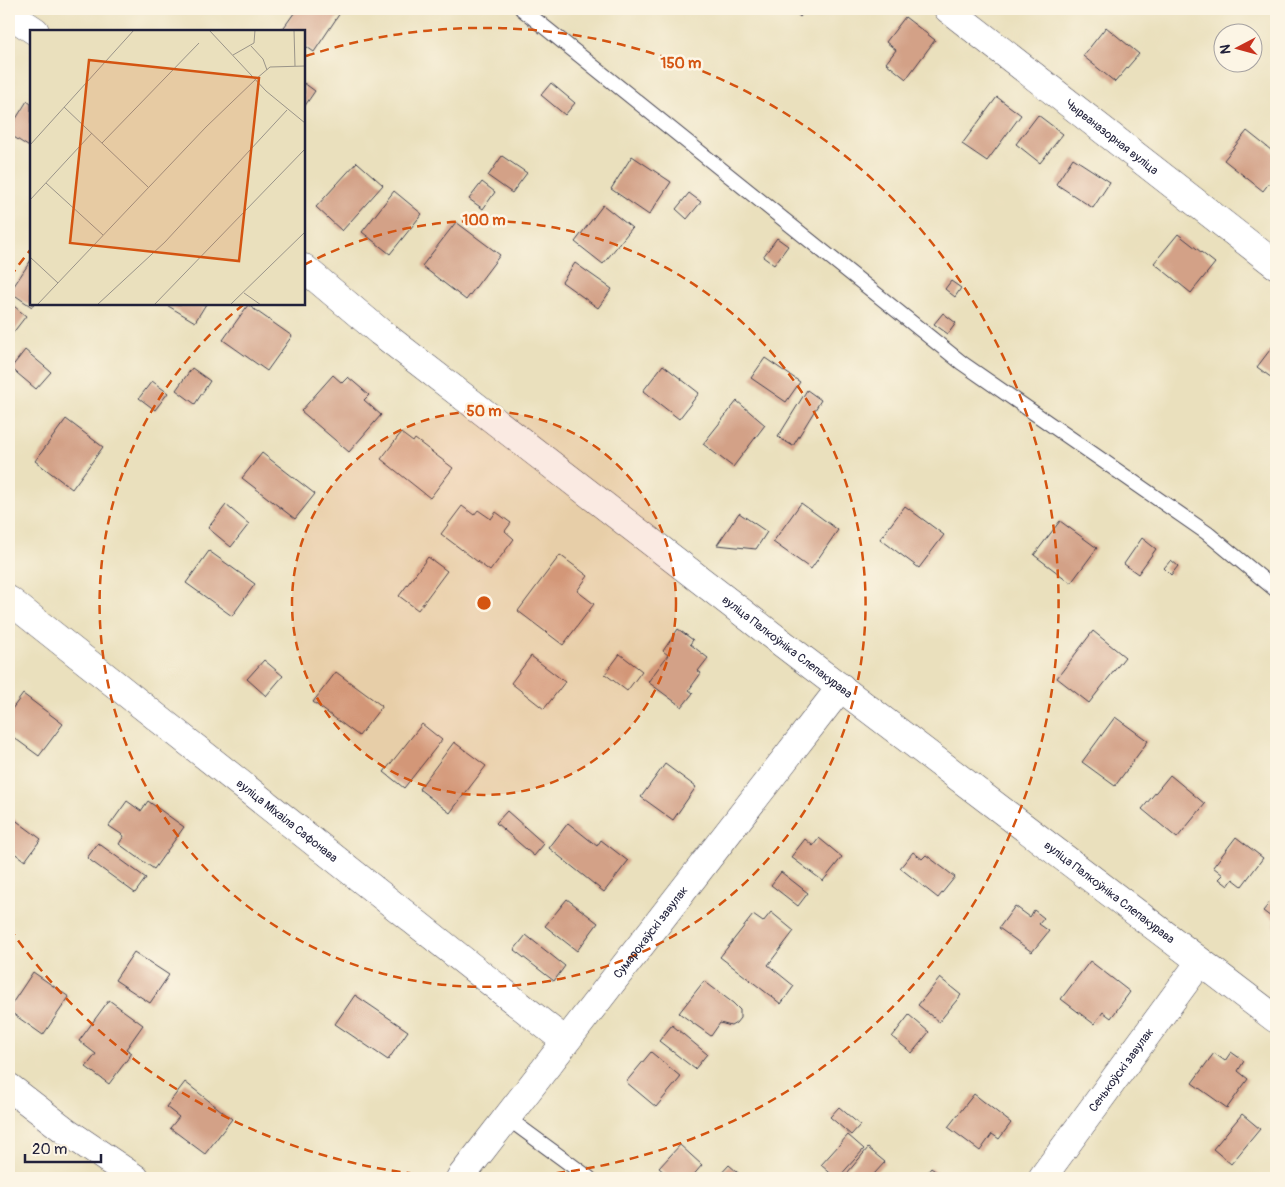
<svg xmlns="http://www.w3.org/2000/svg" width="1285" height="1187" viewBox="0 0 1285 1187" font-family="Pangolin,sans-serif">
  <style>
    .building { fill: #d3a187 }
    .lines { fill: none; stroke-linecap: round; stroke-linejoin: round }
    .service-casing { stroke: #403e4e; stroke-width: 16 }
    .minor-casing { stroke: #403e4e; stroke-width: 29 }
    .tertiary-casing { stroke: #403e4e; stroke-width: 29 }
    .service { stroke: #fff; stroke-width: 14 }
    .minor { stroke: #fff; stroke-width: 28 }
    .tertiary { stroke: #fff; stroke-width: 28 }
    .ring { fill: none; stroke: #d45411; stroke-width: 2.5; stroke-dasharray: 9 6 }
    .labels { text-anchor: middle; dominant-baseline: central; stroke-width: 5; stroke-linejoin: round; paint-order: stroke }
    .street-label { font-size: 12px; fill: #22223b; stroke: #fcf5e5 }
    .inset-road { fill: none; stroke: #9a9489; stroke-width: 1 }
    .view { fill: #d45411; fill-opacity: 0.15; stroke: #d45411; stroke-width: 2.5 }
    .inset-edge { fill: none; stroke: #22223b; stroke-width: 2.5 }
    .centre { fill: #d45411; stroke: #fcf5e5; stroke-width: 2.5 }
    .ring-label { font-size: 15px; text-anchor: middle; font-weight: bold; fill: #d45411; stroke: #fcf5e5; stroke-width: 5; stroke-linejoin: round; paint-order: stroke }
  </style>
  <rect width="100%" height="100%" fill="#fcf5e5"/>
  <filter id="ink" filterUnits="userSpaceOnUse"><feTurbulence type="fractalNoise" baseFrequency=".02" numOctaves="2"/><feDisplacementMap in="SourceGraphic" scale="10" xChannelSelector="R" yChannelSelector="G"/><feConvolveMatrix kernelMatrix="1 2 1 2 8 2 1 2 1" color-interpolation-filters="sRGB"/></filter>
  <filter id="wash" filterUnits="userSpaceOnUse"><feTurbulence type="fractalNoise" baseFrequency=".0096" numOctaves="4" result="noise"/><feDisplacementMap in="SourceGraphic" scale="20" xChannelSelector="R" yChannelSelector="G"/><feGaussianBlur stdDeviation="1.12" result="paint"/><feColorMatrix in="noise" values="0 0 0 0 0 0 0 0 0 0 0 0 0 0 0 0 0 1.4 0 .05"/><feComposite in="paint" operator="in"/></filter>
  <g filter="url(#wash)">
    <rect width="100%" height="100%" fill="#eae0bd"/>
    <g id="blocks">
      <g class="building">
        <polygon points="297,9 334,9 340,13 314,52 304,45 304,31 282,30"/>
        <polygon points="791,9 807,9 800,17"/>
        <polygon points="905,17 935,40 906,79 886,63 896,50 886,42"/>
        <polygon points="1106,27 1139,54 1115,82 1083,56"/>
        <polygon points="304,83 315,91 304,107"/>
        <polygon points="551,83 575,103 565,115 541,95"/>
        <polygon points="997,97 1021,115 987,161 962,144"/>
        <polygon points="27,101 31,104 31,148 9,134 9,130"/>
        <polygon points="1038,115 1063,134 1040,163 1016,144"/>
        <polygon points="1247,131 1276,154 1276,174 1263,191 1224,160"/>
        <polygon points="502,156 527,173 512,193 488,176"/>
        <polygon points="632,156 671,182 649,215 611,189"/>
        <polygon points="1073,158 1110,182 1093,208 1056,184"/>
        <polygon points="357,162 383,185 342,231 316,207"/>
        <polygon points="482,182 495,192 483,209 469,199"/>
        <polygon points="394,191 422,214 390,254 362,232"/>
        <polygon points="689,193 701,202 687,219 676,209"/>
        <polygon points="603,205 632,228 603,264 575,242"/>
        <polygon points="456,222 500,255 466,300 422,266"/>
        <polygon points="1178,234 1215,263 1191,293 1154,263"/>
        <polygon points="777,238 788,246 774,265 763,257"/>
        <polygon points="31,260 31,304 34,304 32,307 10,292"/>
        <polygon points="575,263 612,289 598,308 562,282"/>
        <polygon points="951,281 961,288 955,297 945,289"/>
        <polygon points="9,302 26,316 9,338"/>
        <polygon points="165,304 206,304 195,322"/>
        <polygon points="248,305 292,336 267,371 223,340"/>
        <polygon points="943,313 956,323 948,334 934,324"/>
        <polygon points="1276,342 1276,381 1257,367"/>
        <polygon points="25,350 51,372 36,389 11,368"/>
        <polygon points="765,358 800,382 786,402 751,378"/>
        <polygon points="663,365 699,393 679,419 643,391"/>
        <polygon points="192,368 210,381 195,404 176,390"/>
        <polygon points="333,375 342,383 348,377 369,395 364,400 381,415 349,452 301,411"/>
        <polygon points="152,381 168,393 155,410 139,398"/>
        <polygon points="807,390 821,400 793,446 778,437"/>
        <polygon points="737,401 765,425 733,467 703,444"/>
        <polygon points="66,419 103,447 72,489 35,461"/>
        <polygon points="401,433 413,442 415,439 453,468 430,498 381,459"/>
        <polygon points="262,453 315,494 295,519 242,478"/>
        <polygon points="801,503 838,530 811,569 773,542"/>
        <polygon points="226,505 249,524 231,547 208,528"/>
        <polygon points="462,506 474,515 478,510 491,519 496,512 511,523 505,531 514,539 490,571 441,534"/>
        <polygon points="905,506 944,535 919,568 880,539"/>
        <polygon points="739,513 767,532 756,549 717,545"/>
        <polygon points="1060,521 1097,548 1071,583 1034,555"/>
        <polygon points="1142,538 1156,549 1138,574 1124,564"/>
        <polygon points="209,551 255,584 232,616 186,583"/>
        <polygon points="560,555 588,576 577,591 594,604 563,645 518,611"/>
        <polygon points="428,557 447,571 418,610 399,596"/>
        <polygon points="1171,560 1178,566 1171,575 1164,568"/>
        <polygon points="678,629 693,640 690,644 708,658 698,671 701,673 689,690 693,693 682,707 648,682 668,655 663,651"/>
        <polygon points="1093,631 1125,657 1089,703 1057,678"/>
        <polygon points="620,654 642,671 627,691 605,674"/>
        <polygon points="531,656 565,682 544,709 511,683"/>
        <polygon points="264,660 283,676 266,696 247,679"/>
        <polygon points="336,672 382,706 359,736 313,702"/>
        <polygon points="23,694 63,724 39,756 9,734 9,713"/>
        <polygon points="1115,717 1148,741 1115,786 1082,762"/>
        <polygon points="422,724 442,740 404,788 384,772"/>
        <polygon points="454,742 486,766 450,813 419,789"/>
        <polygon points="665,764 696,787 673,820 641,797"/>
        <polygon points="1170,775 1205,804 1177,838 1142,809"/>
        <polygon points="127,801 141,811 148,801 184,827 154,869 119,844 124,836 109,826"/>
        <polygon points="507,811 544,844 534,856 496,823"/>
        <polygon points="10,816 41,839 25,861 9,849 9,819"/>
        <polygon points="568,823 597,846 601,840 628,861 604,892 549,848"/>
        <polygon points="1236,837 1263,858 1242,886 1233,879 1228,886 1219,879 1223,875 1213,867"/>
        <polygon points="819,838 842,857 823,881 791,857 805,839 813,846"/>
        <polygon points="98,843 146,878 135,893 87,858"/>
        <polygon points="913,852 922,859 926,855 955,877 938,898 900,868"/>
        <polygon points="781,872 808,893 798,906 771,885"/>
        <polygon points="1276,895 1276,932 1274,929 1275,920 1263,911"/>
        <polygon points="567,899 598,923 577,951 545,926"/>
        <polygon points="1015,906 1030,917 1034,910 1044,918 1039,924 1049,931 1032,952 999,928"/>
        <polygon points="771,912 794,931 768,965 794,986 781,1004 720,957 753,915 763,922"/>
        <polygon points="526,935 565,966 554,981 514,950"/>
        <polygon points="134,952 169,975 150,1003 115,980"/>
        <polygon points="1090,961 1130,992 1111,1018 1103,1012 1094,1024 1061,999"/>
        <polygon points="33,972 69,997 43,1035 9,1011 9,1008"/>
        <polygon points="940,978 961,995 939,1022 918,1005"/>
        <polygon points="704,981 733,1003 740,1010 740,1018 736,1023 731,1026 720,1023 711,1036 679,1013"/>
        <polygon points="355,995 408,1031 388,1060 335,1024"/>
        <polygon points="109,1000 143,1025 126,1049 132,1053 109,1084 86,1067 96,1054 79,1041"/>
        <polygon points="909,1015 929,1032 912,1053 892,1037"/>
        <polygon points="672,1025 707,1054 695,1069 659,1041"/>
        <polygon points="651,1052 681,1077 656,1107 626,1082"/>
        <polygon points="1231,1052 1244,1061 1238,1071 1248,1079 1227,1108 1192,1083 1214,1053 1225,1061"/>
        <polygon points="185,1082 232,1119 205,1154 170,1128 179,1117 166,1107"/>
        <polygon points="974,1094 1011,1123 999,1139 992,1134 980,1151 948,1127"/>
        <polygon points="839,1107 860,1125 851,1135 830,1117"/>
        <polygon points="1242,1114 1260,1129 1231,1164 1213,1149"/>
        <polygon points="848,1135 864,1149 838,1178 836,1178 821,1165"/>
        <polygon points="680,1145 702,1165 691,1178 671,1178 659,1168"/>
        <polygon points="868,1148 885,1162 874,1174 879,1178 843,1178"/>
        <polygon points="729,1165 744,1178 717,1178"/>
        <polygon points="931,1168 945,1178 923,1178"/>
      </g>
    </g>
  </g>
  <g filter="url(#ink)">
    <use href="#blocks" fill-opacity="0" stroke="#403e4e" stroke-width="1"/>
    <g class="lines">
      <defs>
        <g id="service">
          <polyline points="522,9 962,363 1207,533 1276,590"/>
          <polyline points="506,1117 589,1178"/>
        </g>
        <g id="minor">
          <path id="s1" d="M 948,9 L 1276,265"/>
          <polyline points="11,15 35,31"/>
          <path id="s2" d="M 304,268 L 380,332 L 774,637 L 1276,1019"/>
          <path id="s3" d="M 9,600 L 565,1041"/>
          <polyline points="9,1087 66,1131 135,1178"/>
          <path id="s4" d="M 460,1178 L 841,687"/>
          <path id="s5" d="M 1042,1178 L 1200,962"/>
        </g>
        <polyline id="tertiary" points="9,18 18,9"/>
      </defs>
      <use href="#service" class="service-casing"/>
      <use href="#minor" class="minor-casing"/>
      <use href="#tertiary" class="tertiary-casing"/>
      <use href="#service" class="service"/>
      <use href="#minor" class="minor"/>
      <use href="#tertiary" class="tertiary"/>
    </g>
  </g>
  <circle cx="484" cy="603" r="192" fill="#d45411" fill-opacity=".12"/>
  <g class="ring">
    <circle cx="484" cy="603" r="192"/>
    <path d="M304 265A383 383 0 1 1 243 305"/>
    <path d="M10 277A575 575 0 0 1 31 249M306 56A575 575 0 1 1 10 929"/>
  </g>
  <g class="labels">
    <g class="street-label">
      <text stroke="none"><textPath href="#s1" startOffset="208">Чырваназорная вуліца</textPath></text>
      <text stroke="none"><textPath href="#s2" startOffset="614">вуліца Палкоўніка Слепакурава</textPath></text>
      <text stroke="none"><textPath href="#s3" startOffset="355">вуліца Міхаіла Сафонава</textPath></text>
      <text stroke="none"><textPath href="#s2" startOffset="1019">вуліца Палкоўніка Слепакурава</textPath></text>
      <text stroke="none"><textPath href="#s4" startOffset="311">Сумарокаўскі завулак</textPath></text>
      <text stroke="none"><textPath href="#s5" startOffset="134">Сенькоўскі завулак</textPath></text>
    </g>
  </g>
  <g transform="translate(30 30)">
    <rect width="275" height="275" fill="#eae0bd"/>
    <path class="inset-road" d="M 179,0 L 236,61 L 275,93M 264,0 L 265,36M 221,16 L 233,29 L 237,40M 203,25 L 224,13 L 225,0M 34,77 L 118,157M 72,113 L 169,13M 0,115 L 104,0M 16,153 L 73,205M 0,170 L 62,103M 0,227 L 28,253M 214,263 L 231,275M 7,275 L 176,97 L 226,49 L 240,37 L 275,36M 67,275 L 135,212 L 257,80M 124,275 L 275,119M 200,275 L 275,202"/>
    <path class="view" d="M 59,30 L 229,48 L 209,231 L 40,213 Z"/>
    <rect width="275" height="275" class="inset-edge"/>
  </g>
  <circle cx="484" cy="603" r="8" class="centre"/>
  <g class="ring-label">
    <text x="681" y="68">150 m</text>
    <text x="484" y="225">100 m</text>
    <text x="484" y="416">50 m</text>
  </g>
  <rect width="1285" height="1187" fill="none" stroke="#fcf5e5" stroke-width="30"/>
  <g transform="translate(1238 48) rotate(264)"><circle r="24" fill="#fcf5e5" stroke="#a5a1a1"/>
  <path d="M0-4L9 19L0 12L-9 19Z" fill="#c8321e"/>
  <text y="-8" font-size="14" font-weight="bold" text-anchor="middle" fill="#22223b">N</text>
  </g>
  <path d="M25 1154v8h76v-8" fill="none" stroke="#22223b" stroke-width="2.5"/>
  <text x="32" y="1154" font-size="15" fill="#22223b" stroke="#fcf5e5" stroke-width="4" paint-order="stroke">20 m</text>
</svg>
